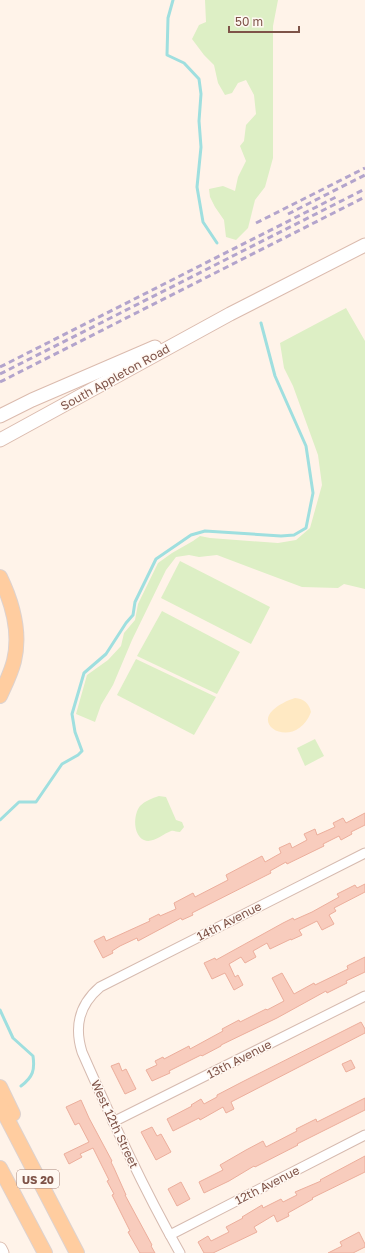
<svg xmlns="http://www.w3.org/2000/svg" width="365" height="1253" viewBox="0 0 365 1253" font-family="'Golos Text',sans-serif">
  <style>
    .green { fill: #ddefc5 }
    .sand { fill: #ffe9c3 }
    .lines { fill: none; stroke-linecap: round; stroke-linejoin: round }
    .stream { stroke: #9fdfdf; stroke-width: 3 }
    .building { fill: #f8ccbd; stroke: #ecae9c }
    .street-casing { stroke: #d6baaf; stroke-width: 11 }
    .secondary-casing { stroke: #dbbbae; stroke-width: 15 }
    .primary-casing { stroke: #ddd2cf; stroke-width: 16 }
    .street { stroke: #fff; stroke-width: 9 }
    .secondary { stroke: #fff; stroke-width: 13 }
    .primary { stroke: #ffcda0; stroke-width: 14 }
    .rail { stroke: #b3a4cc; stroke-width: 3; stroke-dasharray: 6 4; stroke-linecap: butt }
    .labels { text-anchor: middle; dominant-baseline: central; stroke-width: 3; stroke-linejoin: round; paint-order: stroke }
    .shield { fill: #fff8f2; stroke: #a5847b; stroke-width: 1 }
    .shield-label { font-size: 11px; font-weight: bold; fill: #7e5348 }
    .street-label { font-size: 12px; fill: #7e5348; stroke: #fff8f2 }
  </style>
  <rect width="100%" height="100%" fill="#fff3e9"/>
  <g class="green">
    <polygon points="205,0 278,0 273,26 273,158 265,187 255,200 248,228 236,240 226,237 224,220 215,207 210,197 209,189 223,186 235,191 238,177 246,161 240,146 244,141 246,125 256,114 254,95 246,80 238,83 232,93 225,95 218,83 214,65 204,55 192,39 199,25 206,22"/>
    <polygon points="346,308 365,341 365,589 344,584 338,588 302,587 217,555 199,557 189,555 176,557 166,570 132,640 113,685 101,705 95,722 76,714 87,675 108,660 121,646 124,633 135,620 138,604 158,563 172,553 193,541 200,536 210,538 278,543 296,540 310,528 322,485 318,455 293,386 284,368 280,343"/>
    <polygon points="180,561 270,607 251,644 161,598"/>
    <polygon points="162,611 240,652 217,694 137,656"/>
    <polygon points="136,659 216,697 194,735 117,695"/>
    <polygon points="315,739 324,756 305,766 297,748"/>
    <path d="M 159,796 L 166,797 L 176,820 L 182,822 L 184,827 L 180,832 C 176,832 174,830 171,831 C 163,834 152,844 144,840 C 133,835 133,815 140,806 C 145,801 152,798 159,796 Z"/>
  </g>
  <path class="sand" d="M 295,698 C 304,699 309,703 311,712 C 297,749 253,728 273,710 C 278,705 288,700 295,698 Z"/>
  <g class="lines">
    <g class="stream">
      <polyline points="173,0 168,18 167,55 184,63 199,79 201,94 199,121 201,147 197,187 203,222 217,243"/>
      <polyline points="0,820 19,802 36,802 62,764 78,755 82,751 75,732 72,714 84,673 106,654 126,623 133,615 135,602 156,559 191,535 205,531 281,536 294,535 306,528 313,493 306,446 275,376 261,323"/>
      <path d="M 0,1010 L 13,1038 L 33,1056 C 35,1070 33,1077 21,1086"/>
    </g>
  </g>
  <g class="building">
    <polygon points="365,813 365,825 351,832 352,834 341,840 339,836 323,844 324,846 287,864 286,862 270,871 271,873 192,913 193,915 182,920 181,918 138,941 137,938 120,946 112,951 113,953 103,958 94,941 104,936 106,941 150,921 149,919 159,914 160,916 176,909 174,903 193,893 195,897 228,880 226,875 262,856 265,862 281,853 279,848 290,843 292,848 307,840 304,834 315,829 317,835 335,827 333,823 343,818 346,823"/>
    <polygon points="365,884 365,892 334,908 336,911 329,915 334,924 322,930 317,921 299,930 302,935 291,940 291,939 270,949 267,943 253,951 256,957 245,963 241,957 229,964 235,977 238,975 243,985 234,990 225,973 212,979 204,963 215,958 216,960 283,923 293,918 294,920 312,912 339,897 337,894 355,885 357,888"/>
    <polygon points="365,957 365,972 346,981 347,983 327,993 326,991 277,1018 221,1045 221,1046 202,1056 201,1055 169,1071 170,1073 152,1081 146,1070 157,1065 155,1061 163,1057 164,1059 189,1046 190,1049 223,1031 222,1029 239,1020 240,1022 266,1009 267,1010 284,1001 272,978 282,973 294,994 314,983 315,985 348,969 347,966"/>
    <polygon points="361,1022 365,1029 365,1033 231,1102 234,1109 226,1113 223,1107 200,1120 199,1118 173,1131 167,1119 192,1106 191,1105 201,1099 204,1104 217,1097 217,1095 242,1082"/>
    <polygon points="351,1060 355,1068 346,1072 342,1064"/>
    <polygon points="119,1063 122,1071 126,1069 136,1089 125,1094 111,1066"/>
    <polygon points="365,1098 365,1110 297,1144 298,1145 255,1167 254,1166 229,1181 204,1193 199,1182 223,1170 220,1165 246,1150 263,1141 266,1147 297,1131 296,1129 316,1119 317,1122"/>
    <polygon points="81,1100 89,1118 112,1161 111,1162 114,1168 126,1195 125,1195 152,1245 151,1246 155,1253 140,1253 128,1232 130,1231 112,1195 114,1194 107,1181 109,1180 93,1148 80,1154 82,1157 69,1164 64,1154 89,1142 79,1123 75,1125 66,1107"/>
    <polygon points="152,1127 157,1136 161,1134 171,1152 156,1160 141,1132"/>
    <polygon points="365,1156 365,1172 312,1198 313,1199 288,1213 289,1216 277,1222 274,1215 254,1227 257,1232 213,1253 204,1253 198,1242 208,1236 211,1241 229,1232 226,1227 243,1218 242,1217 262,1205 263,1208 281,1199 283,1202 297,1195 295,1192 321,1181 320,1180"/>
    <polygon points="181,1182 190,1199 177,1206 168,1189"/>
    <polygon points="359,1232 365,1244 365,1247 353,1253 328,1253 342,1246 340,1242"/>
  </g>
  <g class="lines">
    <defs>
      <g id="street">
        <polyline points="113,1122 365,996"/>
        <polyline points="170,1235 365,1135"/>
        <path d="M 180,1253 C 143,1188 112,1120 82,1052 C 74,1026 79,1005 100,987 L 365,853"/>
      </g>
      <g id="secondary">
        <polyline points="0,416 32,400 155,347"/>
        <polyline points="0,440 230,314 365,245"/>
        <polyline points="0,1249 2,1253"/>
      </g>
      <g id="primary">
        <path d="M 0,577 C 13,604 21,632 14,661 C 11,673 5,685 0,696"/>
        <polyline points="0,1087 13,1114"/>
        <polyline points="0,1105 77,1253"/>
        <polyline points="0,1168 45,1253"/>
      </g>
    </defs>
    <use href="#street" class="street-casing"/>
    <use href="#secondary" class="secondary-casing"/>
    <use href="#primary" class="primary-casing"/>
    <use href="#street" class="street"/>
    <use href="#secondary" class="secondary"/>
    <use href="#primary" class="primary"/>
    <g class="rail">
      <polyline points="288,214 365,175"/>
      <polyline points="256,223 365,168"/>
      <polyline points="0,367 338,196"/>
      <polyline points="0,374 365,189"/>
      <polyline points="0,382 365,197"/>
    </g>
  </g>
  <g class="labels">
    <rect class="shield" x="17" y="1170" width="42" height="18" rx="3"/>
    <g class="shield-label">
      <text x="38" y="1179">US 20</text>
    </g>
    <g class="street-label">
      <text transform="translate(115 377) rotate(-29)">South Appleton Road</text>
      <text transform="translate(229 921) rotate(-27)">14th Avenue</text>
      <text transform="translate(239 1059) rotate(-27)">13th Avenue</text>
      <text transform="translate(115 1124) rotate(65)">West 12th Street</text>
      <text transform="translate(267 1185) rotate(-27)">12th Avenue</text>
    </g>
  </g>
  <path d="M229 26v6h70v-6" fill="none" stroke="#7e5348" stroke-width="2"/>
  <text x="235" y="26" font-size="12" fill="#7e5348" stroke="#fff8f2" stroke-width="3" paint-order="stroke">50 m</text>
</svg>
